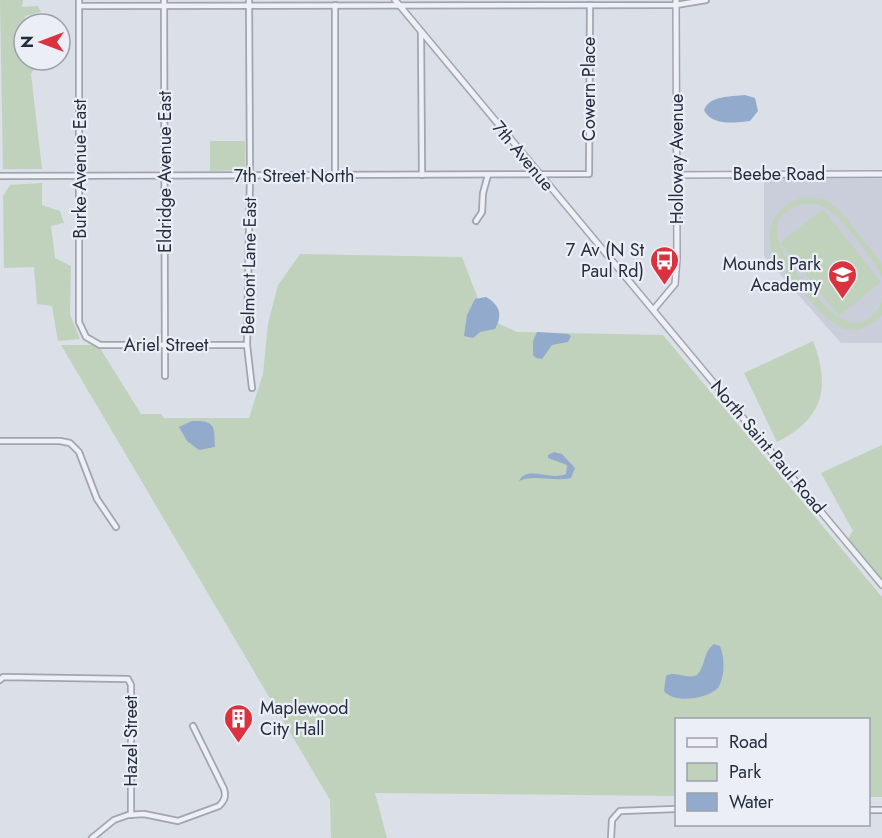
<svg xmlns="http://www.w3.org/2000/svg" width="882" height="838" viewBox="0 0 882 838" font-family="Jost,sans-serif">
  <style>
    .built { fill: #c9ceda }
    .green { fill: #c0d2bc }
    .water { fill: #92aacc }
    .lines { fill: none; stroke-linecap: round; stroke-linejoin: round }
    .minor-casing { stroke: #a0a6b1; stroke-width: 8 }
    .tertiary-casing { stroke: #a0a6b1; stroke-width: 8 }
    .minor { stroke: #eef0f5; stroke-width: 4.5 }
    .tertiary { stroke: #eef0f5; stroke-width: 5 }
    .labels { text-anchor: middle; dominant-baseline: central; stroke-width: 4.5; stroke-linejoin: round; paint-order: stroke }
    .street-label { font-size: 18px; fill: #242c3f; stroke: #ebeef5 }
    .poi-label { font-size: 18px; fill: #242c3f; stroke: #ebeef5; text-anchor: end }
  </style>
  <rect width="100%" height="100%" fill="#dbdfe7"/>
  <polygon class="built" points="764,177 882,178 882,343 841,343 764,256"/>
  <g class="green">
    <polygon points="0,0 23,0 22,7 38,6 41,12 25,16 24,60 39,60 31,74 42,169 3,169"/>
    <polygon points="210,141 245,141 245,170 210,171"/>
    <polygon points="42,183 42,205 60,211 64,223 51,226 55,258 71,266 70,314 80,339 58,341 52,306 37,304 34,267 4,268 3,196 10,185"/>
    <path d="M 808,197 L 826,200 L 841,212 L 882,263 L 882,277 C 873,259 846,224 830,211 C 822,204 810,202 800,205 C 754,220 788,262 805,283 C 824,306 859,349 882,301 L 882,315 C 846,351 820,313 798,286 C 790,276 779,266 773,253 C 761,227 780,200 808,197 Z"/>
    <polygon points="823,209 881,282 839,316 780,243"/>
    <polygon points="300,254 462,257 485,317 517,332 663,335 882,597 882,797 869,797 868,720 676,720 676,796 375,793 387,838 331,838 330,800 61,345 98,345 141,414 161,414 164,418 249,418 263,374 268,324 278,285"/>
    <path d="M 813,341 C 831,388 823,419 777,442 L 744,373 Z"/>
    <polygon points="882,445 882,585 846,542 853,531 821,473"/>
  </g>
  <g class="water">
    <path d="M 745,95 L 755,98 L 758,111 L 750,121 C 734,123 712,126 704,110 C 710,95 731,97 745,95 Z"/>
    <path d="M 486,297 C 500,305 503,315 495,329 L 480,332 L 473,338 L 464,336 L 467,315 L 475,299 Z"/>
    <polygon points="537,332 568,334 571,336 568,342 552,345 542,359 536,358 533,355 533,341"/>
    <path d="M 192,421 C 217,420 214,428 215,447 L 199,450 L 187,441 L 179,427 Z"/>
    <path d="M 554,452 L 562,454 L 575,468 L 571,478 C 553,482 535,474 519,481 C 527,465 549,481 566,474 L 567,465 L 548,458 L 548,455 Z"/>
    <path d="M 714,644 L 720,646 C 725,658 725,677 718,688 C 707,699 674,704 664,691 L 666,676 C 676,670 686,680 697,675 C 706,665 703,652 714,644 Z"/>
  </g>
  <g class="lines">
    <defs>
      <g id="minor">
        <polyline points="79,0 79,322 86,337 100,345 247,345"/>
        <polyline points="164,0 165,376"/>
        <polyline points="249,0 250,176 247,345 252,388"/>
        <polyline points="335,5 335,176"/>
        <polyline points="79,6 676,5 706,0"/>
        <polyline points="421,32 422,175"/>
        <polyline points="0,176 589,174 590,5"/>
        <polyline points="476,221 482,212 483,193 488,175"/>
        <polyline points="0,441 60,441 70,443 79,452 97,499 116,527"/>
        <polyline points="0,680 3,677 128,679 131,685 131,815"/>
        <polyline points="868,810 882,810"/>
        <path d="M 92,838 L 114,820 L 128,815 L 144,814 L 178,821 L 219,806 C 225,800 226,796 224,789 L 193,726"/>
        <polyline points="611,838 612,820 620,811 676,809"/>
      </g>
      <g id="tertiary">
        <polyline points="395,0 882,585"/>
        <polyline points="677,175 882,174"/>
        <polyline points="654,309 675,284 677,258 676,0"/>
      </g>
    </defs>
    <use href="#minor" class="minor-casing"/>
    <use href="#tertiary" class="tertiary-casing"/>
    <use href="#minor" class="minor"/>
    <use href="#tertiary" class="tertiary"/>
  </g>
  <defs>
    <symbol id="bus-pin" viewBox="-11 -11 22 30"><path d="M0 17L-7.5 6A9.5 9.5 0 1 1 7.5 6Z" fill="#db323f" stroke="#ebeef5"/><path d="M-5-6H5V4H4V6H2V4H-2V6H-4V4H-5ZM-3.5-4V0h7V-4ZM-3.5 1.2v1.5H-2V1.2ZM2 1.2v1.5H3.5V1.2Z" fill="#fff"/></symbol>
    <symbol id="school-pin" viewBox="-11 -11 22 30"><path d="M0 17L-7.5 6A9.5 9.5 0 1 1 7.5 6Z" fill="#db323f" stroke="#ebeef5"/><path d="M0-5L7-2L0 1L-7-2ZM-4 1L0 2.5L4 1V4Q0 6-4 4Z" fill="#fff"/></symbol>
    <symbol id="building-pin" viewBox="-11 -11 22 30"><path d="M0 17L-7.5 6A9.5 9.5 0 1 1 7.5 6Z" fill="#db323f" stroke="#ebeef5"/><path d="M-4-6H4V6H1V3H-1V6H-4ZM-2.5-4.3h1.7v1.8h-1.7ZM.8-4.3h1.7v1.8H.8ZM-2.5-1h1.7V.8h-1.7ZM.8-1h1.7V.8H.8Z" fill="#fff"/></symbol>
  </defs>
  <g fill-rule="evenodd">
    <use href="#bus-pin" x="648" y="244" width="33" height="45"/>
    <use href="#school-pin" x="826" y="258" width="33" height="45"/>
    <use href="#building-pin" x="222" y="702" width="33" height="45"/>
  </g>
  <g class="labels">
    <g class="street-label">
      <text transform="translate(589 89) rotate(-90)">Cowern Place</text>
      <text transform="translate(523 156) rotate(50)">7th Avenue</text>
      <text transform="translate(677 159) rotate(-90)">Holloway Avenue</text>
      <text transform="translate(80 169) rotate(-90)">Burke Avenue East</text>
      <text transform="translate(165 172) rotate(-90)">Eldridge Avenue East</text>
      <text x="779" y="174">Beebe Road</text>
      <text x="294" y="176">7th Street North</text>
      <text transform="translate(249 266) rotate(-89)">Belmont Lane East</text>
      <text x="166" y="345">Ariel Street</text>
      <text transform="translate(768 447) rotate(50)">North Saint Paul Road</text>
      <text transform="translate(131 741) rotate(-90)">Hazel Street</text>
    </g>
    <g class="poi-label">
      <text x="644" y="250">7 Av (N St<tspan x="644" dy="21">Paul Rd)</tspan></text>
      <text x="821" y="264">Mounds Park<tspan x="821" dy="21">Academy</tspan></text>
      <text x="260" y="708" text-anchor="start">Maplewood<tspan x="260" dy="21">City Hall</tspan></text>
    </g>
  </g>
  <rect x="675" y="718" width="195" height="108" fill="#ebeef5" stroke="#9ba0ac" stroke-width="1.5"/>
  <rect x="687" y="738" width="30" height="9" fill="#eef0f5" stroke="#9ba0ac" stroke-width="1.5"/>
  <text x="729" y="748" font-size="18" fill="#242c3f">Road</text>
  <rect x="687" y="763" width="30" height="18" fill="#c0d2bc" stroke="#9ba0ac" stroke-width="1.5"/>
  <text x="729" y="778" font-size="18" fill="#242c3f">Park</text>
  <rect x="687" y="793" width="30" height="18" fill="#92aacc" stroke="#9ba0ac" stroke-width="1.5"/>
  <text x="729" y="808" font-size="18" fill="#242c3f">Water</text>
  <g transform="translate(42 42) rotate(270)"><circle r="28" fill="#ebeef5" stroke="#9ba0ac" stroke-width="1.5"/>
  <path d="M0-4.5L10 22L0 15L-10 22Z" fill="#db323f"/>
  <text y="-9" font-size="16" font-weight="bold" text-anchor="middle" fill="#242c3f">N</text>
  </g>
</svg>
